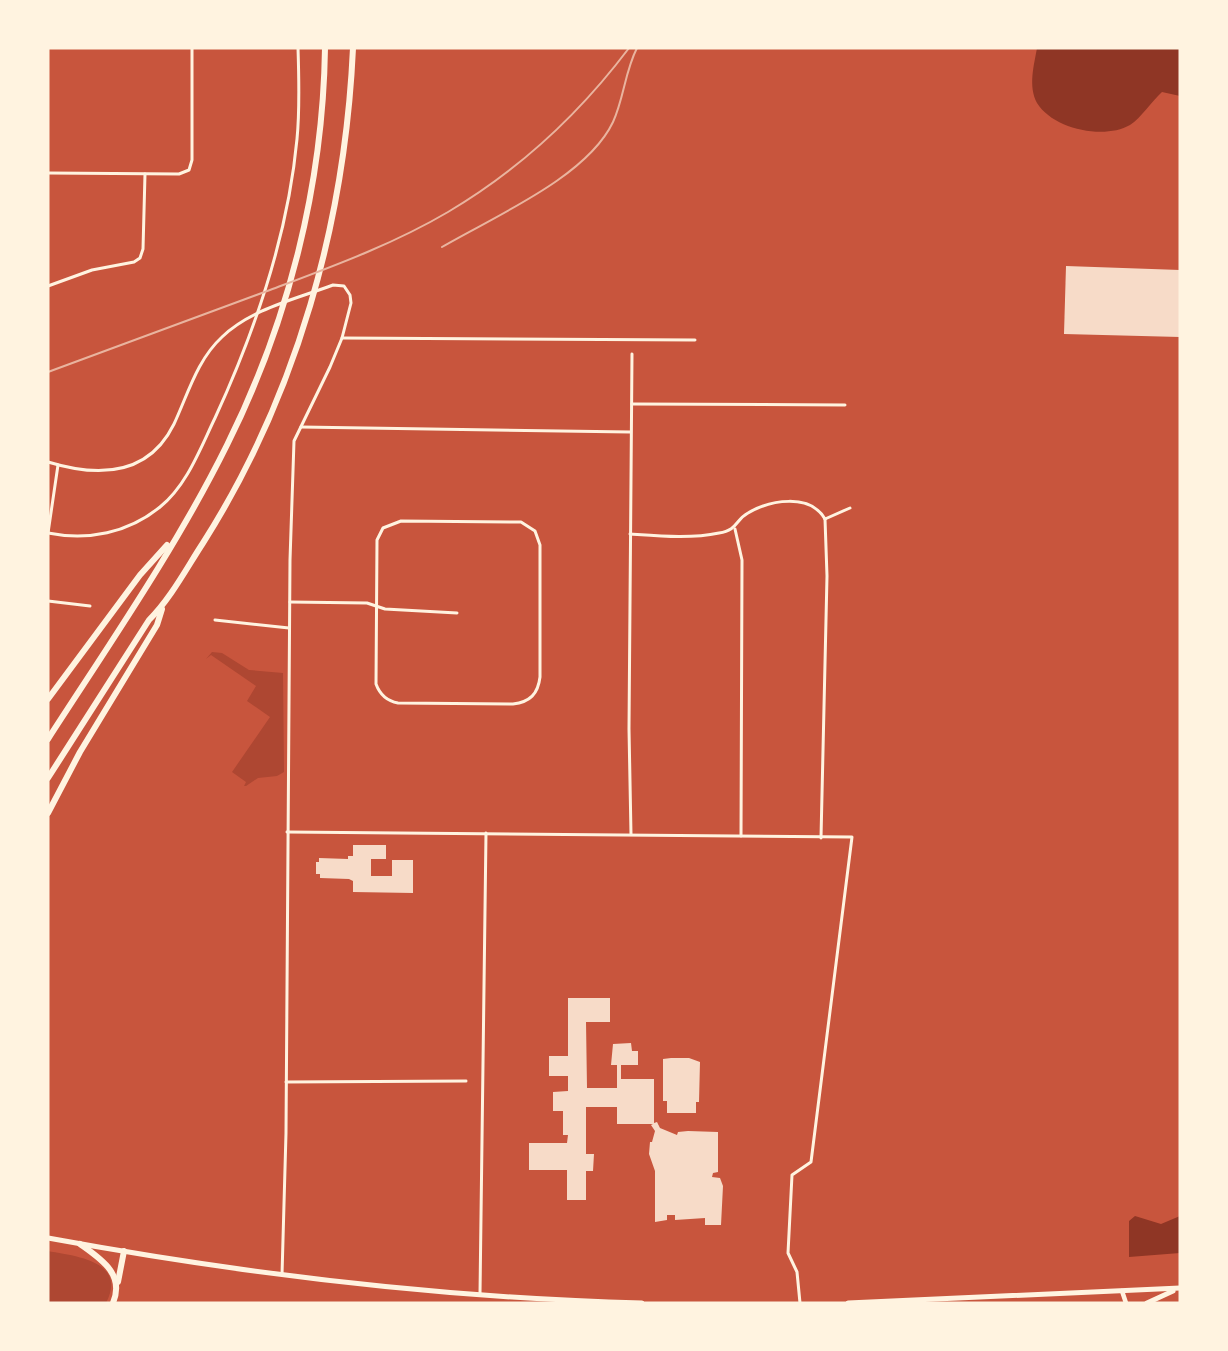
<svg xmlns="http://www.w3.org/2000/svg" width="1228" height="1351" viewBox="0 0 1228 1351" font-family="'Noto Sans',sans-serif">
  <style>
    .green { fill: #ae4732 }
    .water { fill: #8f3625 }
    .building { fill: #f7dbc8 }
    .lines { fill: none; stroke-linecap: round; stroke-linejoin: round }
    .minor { stroke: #fff3e0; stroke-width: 3 }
    .secondary { stroke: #fff3e0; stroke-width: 4.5 }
    .primary { stroke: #fff3e0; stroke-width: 5 }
    .motorway { stroke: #fff3e0; stroke-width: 6 }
    .rail { stroke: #e9b49f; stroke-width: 2 }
  </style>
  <rect width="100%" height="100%" fill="#c8553d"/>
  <g class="green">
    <polygon points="212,652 222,653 249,670 283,673 284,772 277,776 258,778 246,786 244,786 246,782 232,772 270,717 247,701 256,686 211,655 206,659"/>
    <path d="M 48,1251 C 75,1256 128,1261 106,1303 L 48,1303 Z"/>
  </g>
  <g class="water">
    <path d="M 1037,48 L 1180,48 L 1180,96 L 1162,92 C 1152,101 1141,118 1130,125 C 1104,140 1053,129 1037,103 C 1028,86 1034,65 1037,48 Z"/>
    <polygon points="1135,1216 1161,1224 1180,1216 1180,1253 1129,1257 1129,1221"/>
  </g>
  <g class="building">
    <polygon points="1066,266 1180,270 1180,337 1064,334"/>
    <polygon points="353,845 386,845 386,859 371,859 371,876 392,876 392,860 413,860 413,893 353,892 353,881 349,879 320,878 320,874 316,874 316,862 319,862 319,858 348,859 348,856 353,856"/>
    <polygon points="568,998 610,998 610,1022 586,1022 587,1088 617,1088 617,1065 611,1065 613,1044 631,1043 632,1051 638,1051 638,1065 621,1065 621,1079 654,1079 654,1123 657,1122 660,1128 677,1135 678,1132 688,1131 718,1132 718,1172 713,1173 712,1177 720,1178 723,1186 721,1225 705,1225 705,1218 675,1220 675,1215 667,1215 667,1220 655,1222 655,1171 649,1154 650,1142 652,1142 655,1131 651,1125 653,1124 617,1124 617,1107 586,1107 586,1154 594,1154 593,1171 586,1171 586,1200 567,1200 567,1170 529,1170 529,1143 567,1143 568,1135 563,1135 563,1111 553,1111 553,1092 568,1091 568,1076 549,1076 549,1056 568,1056"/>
    <polygon points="671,1058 689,1058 700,1062 699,1102 696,1102 696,1113 667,1113 667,1101 663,1101 663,1059"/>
  </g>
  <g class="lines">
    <g class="minor">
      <polyline points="48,173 179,174 189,170 192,160 192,48"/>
      <polyline points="48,286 92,270 134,262 140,258 143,249 145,174"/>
      <polyline points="342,338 695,340"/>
      <polyline points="632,404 845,405"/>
      <polyline points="301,427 630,432"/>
      <path d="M 48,462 C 97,477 148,477 174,424 C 188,394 197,360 222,337 C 251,309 296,299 333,285 L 344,286 L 350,295 L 351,303 L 342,338 L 330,367 L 294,441 L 290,560 L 286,1133 L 282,1275"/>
      <polyline points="825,519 850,508"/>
      <path d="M 401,521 L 521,522 L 535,531 L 540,545 L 540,677 C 538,694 530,702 513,704 L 398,703 C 387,701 380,695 376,684 L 377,540 L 383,528 Z"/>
      <polyline points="735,529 742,560 741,836"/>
      <path d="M 48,533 C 88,541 128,533 160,507 C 187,485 200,449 215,418 C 255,331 288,236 297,139 C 300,109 299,78 298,48"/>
      <polyline points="48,533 58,465"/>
      <path d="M 630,534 C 659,536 691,539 719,533 C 738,530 735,520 748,513 C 770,500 810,493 825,519"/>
      <polyline points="48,601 90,606"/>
      <polyline points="290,602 367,603 385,609 457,613"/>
      <polyline points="215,620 289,628"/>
      <polyline points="287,832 852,837 811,1162 792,1175 788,1253 797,1272 800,1303"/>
      <polyline points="631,834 629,729 632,354"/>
      <polyline points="821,838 827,576 825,519"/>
      <polyline points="286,1082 466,1081"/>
      <polyline points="480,1294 486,833"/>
    </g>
    <polyline class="secondary" points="1122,1291 1126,1303"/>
    <g class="primary">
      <path d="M 48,1238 C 244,1274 443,1298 642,1303"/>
      <polyline points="848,1303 1180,1288"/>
      <polyline points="1147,1303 1173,1291"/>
    </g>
    <g class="motorway">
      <polyline points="48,699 140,575 167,545"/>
      <path d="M 48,739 C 110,643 176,548 227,445 C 288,323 323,185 325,48"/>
      <path d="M 48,778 L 149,620 C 171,598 186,569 203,543 C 297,395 345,222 353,48"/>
      <polyline points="48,813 80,752 157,625 162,609"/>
      <path d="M 80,1244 C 101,1259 125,1274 113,1303"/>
      <polyline points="118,1282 124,1251"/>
    </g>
    <g class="rail">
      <path d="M 442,247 C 495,216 587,177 613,122 C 624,98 625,71 637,48"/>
      <path d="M 48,372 C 122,345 196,318 270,290 C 331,267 392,245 448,212 C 519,170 580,113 629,48"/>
    </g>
  </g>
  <rect width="1228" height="1351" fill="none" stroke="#fff3e0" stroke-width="99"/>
</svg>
